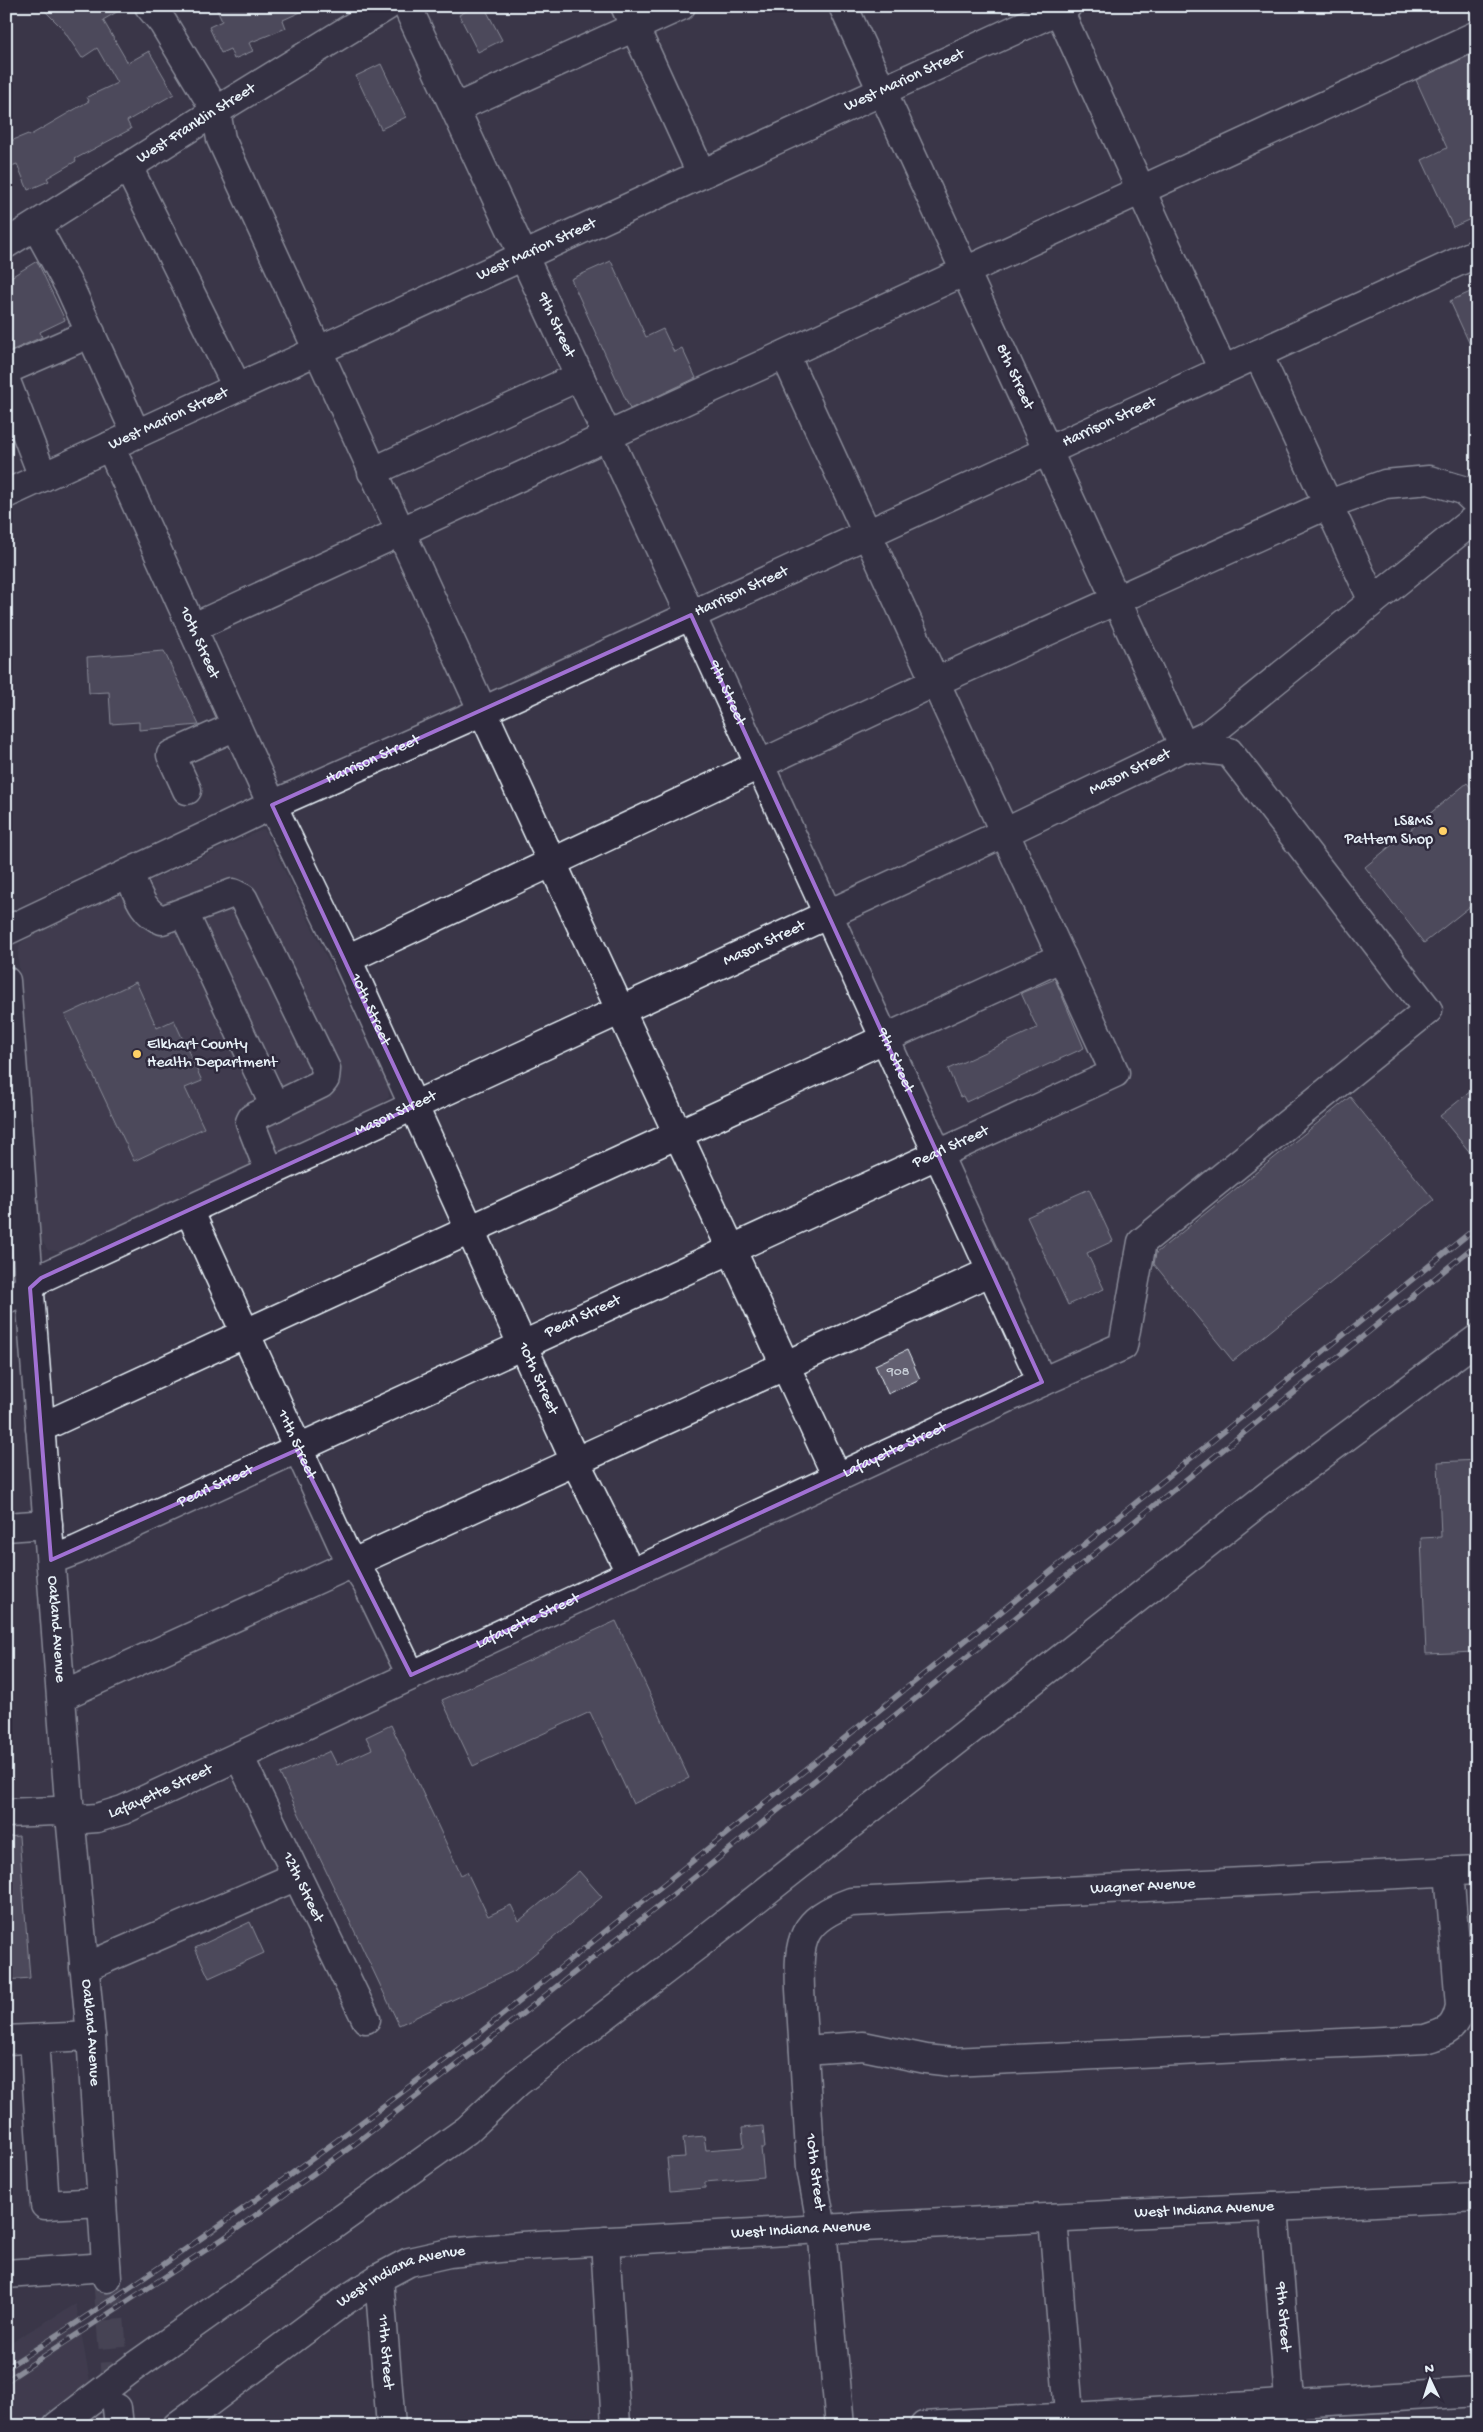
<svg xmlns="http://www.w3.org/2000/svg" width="1483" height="2432" viewBox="0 0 1483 2432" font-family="'Gochi Hand',sans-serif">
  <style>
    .built { fill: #464354 }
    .building { fill: #636171; stroke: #e8f1f8 }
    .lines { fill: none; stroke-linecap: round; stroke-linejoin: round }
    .minor-tunnel { stroke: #545262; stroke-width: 28; stroke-dasharray: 28 14; stroke-linecap: butt }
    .minor-casing { stroke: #e8f1f8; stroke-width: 31 }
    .major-casing { stroke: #e8f1f8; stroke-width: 31 }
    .minor { stroke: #2f2a3d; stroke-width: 28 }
    .major { stroke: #2f2a3d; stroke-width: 28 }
    .rail-casing { stroke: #e8f1f8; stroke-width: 5.5 }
    .rail { stroke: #2f2a3d; stroke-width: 4; stroke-dasharray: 11; stroke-linecap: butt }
    .marked { fill: none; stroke: #a171d3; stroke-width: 4; stroke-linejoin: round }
    .poi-dot { fill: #ffd166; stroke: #2f2a3d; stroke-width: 2 }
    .labels { text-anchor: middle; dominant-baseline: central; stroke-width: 5; stroke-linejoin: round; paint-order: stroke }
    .number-label { font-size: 14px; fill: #c7cdd6 }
    .street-label { font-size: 16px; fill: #e8f1f8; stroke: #2f2a3d }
    .poi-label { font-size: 16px; fill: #e8f1f8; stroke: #2f2a3d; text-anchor: end }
  </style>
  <rect width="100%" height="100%" fill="#3a3648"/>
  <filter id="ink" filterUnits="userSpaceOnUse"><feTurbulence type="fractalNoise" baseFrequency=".02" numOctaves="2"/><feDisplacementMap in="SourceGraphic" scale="10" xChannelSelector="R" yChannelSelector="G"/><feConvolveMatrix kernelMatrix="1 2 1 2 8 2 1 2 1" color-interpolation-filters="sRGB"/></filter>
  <g filter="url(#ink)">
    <g class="built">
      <polygon points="264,829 388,1084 389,1097 377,1107 63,1252 48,1250 41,1239 18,956 20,944 33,934"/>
      <polygon points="76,2304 98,2426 6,2426 6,2345"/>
    </g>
    <g class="building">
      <polygon points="40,6 127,6 103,20 128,63 149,51 174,94 127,121 131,129 75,159 76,161 47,178 49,181 28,190 17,164 6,168 6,143 28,134 29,136 89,101 87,97 117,83 97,48 82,58 62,28"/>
      <polygon points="215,6 314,6 283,20 286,28 249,43 253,51 234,59 230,49 221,53 209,27 222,21"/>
      <polygon points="476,6 484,6 502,40 478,52 459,15"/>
      <polygon points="1477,52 1477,216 1453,227 1422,160 1447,148 1416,80"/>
      <polygon points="381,64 406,117 381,129 356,76"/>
      <polygon points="37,261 65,320 40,332 42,337 6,353 6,280"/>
      <polygon points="611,261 646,337 663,329 674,352 682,348 696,378 630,409 571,279"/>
      <polygon points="1477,289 1477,360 1450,301"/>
      <polygon points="164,651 199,725 139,730 139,722 111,724 109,692 89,693 87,657"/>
      <polygon points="1467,783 1477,795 1477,901 1424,943 1365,867"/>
      <polygon points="1055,979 1084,1048 966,1102 963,1096 960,1097 948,1069 1037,1028 1021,993"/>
      <polygon points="136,982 157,1028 174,1020 202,1081 185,1088 204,1128 134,1161 65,1015"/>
      <polygon points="1477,1086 1477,1161 1440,1116"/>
      <polygon points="1350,1097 1434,1200 1233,1361 1154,1264 1156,1253"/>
      <polygon points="1089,1189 1113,1241 1087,1253 1104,1289 1068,1305 1027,1217"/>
      <polygon points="907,1350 920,1379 888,1394 875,1365"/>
      <polygon points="1477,1460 1477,1652 1426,1654 1421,1538 1441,1537 1438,1462"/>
      <polygon points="616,1621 689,1778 633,1804 590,1712 473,1766 442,1700"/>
      <polygon points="391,1725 461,1875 467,1872 488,1916 511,1905 519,1921 579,1871 602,1897 514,1971 399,2025 280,1774 330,1751 337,1765 372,1749 366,1737"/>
      <polygon points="19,1836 30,1978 6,1980 6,1837"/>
      <polygon points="250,1922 264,1953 209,1978 195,1948"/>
      <polygon points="763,2126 765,2148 761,2148 764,2177 705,2182 705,2188 670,2191 667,2158 685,2157 683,2138 704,2136 706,2150 744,2147 742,2128"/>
    </g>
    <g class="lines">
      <polyline class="minor-tunnel" points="107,2278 117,2403"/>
      <defs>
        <g id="minor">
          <path d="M 149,6 L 163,23 L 216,111 L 221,139 C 423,586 630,1032 837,1477"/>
          <path id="s1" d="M 407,6 L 702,639 L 1042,1382"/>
          <polyline points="625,6 701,173"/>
          <polyline points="1057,6 1223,370"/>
          <polyline points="456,108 681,6"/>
          <polyline points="128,167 237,387"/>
          <polyline points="36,226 70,288 136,434"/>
          <polyline points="1258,354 1373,601"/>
          <polyline points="6,370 91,333"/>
          <polyline points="6,381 43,477"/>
          <path id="s2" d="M 110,446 L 272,805 L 347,959 L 575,1461 L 631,1574"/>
          <polyline points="372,472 580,376"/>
          <path id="s3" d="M 6,494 L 1067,6"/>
          <polyline points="192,628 1477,35"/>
          <polyline points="187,790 171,755 236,726"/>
          <path d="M 128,873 C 137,891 142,913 162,920 L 233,893 L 243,898 L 326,1069 L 325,1079 L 321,1084 L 252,1118 L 250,1122 L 270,1173"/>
          <polyline points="184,913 275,1107"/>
          <path id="s4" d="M 6,931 L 272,805 L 481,712 L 1477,253"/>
          <polyline points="347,959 935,682 1329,504 1385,484 1429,480 1463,490 1477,503"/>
          <path id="s5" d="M 6,981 L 70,1815 L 91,2036 L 107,2278"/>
          <path id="s6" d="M 189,1210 L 344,1549 L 367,1584 L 411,1675"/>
          <path id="s7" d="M 6,1299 L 30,1288 L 41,1278 L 1004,833 L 1208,735 L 1477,517"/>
          <polyline points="40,1428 1062,957"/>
          <polyline points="6,1527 48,1524"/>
          <path id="s8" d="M 51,1560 L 77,1550 C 424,1392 768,1229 1115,1073 L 785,355"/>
          <polyline points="62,1696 992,1271"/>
          <path id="s9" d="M 239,1756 L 366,2019"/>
          <path id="s10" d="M 6,1813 L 55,1811 L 84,1819 L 97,1818 L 123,1810 L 1042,1382 L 1123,1346 L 1142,1242 L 1428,1010 L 1229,752 L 1184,747 L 843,6"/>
          <polyline points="84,1968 297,1876"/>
          <polyline points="34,2039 45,2205 102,2202"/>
          <polyline points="6,2040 91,2036"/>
          <path d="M 804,2050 L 863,2046 L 926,2059 L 952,2062 L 1425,2039 C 1447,2032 1455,2030 1460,2006 L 1449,1871"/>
          <path id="s11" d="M 1274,2207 L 1291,2426"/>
          <polyline points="1053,2218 1070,2426"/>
          <polyline points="605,2241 616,2426"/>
          <polyline points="6,2274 106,2267"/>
          <path id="s12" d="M 379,2278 L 391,2426"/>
          <polyline points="117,2408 119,2426"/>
          <polyline points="57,2426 135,2366 467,2130 518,2082 699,1944 1276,1489 1477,1339"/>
          <path id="s13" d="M 177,2426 L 341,2303 L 379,2278 L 409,2262 L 449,2253 L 521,2246 L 822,2229 L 1477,2197"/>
          <path id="s14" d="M 840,2426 L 822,2229 L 811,2168 L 800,1989 C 798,1939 801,1920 851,1902 L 1477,1870"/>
          <polyline points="924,2426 1477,2392"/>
        </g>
        <g id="major">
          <path id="s15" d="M 6,244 L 216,111 L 387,6"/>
        </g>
      </defs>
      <use href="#minor" class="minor-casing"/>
      <use href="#major" class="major-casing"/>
      <use href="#minor" class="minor"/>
      <use href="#major" class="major"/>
      <defs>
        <g id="rail">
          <path d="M 6,2368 C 169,2266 324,2152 476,2036 L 1477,1227"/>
          <polyline points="6,2381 224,2238 352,2146 474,2052 699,1874 1477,1244"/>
        </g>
      </defs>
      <use href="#rail" class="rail-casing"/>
      <use href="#rail" class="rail"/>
    </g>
  </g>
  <path d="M0 0H1483V2432H0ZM 691,615 L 1042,1382 L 411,1675 L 297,1450 L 51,1560 L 30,1288 L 41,1278 L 413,1107 L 272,805 Z" fill="#3a3648" fill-opacity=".55" fill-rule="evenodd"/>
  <path class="marked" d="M 691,615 L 1042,1382 L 411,1675 L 297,1450 L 51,1560 L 30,1288 L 41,1278 L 413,1107 L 272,805 Z"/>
  <g class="poi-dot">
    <circle cx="1443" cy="831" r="5"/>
    <circle cx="137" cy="1054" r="5"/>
  </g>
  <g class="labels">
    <g class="number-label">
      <text x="898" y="1372">908</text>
    </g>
    <g class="street-label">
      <text stroke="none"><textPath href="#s3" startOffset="989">West Marion Street</textPath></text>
      <text stroke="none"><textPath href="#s15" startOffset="225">West Franklin Street</textPath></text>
      <text stroke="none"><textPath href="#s3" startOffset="584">West Marion Street</textPath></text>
      <text stroke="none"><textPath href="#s1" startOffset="352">9th Street</textPath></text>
      <text transform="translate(1014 377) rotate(65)">8th Street</text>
      <text stroke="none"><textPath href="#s3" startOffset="179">West Marion Street</textPath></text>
      <text stroke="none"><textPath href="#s4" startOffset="1215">Harrison Street</textPath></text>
      <text stroke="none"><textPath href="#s4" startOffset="810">Harrison Street</textPath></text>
      <text stroke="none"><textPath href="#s2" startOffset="216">10th Street</textPath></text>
      <text stroke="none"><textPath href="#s1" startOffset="758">9th Street</textPath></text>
      <text stroke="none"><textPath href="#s4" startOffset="405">Harrison Street</textPath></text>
      <text stroke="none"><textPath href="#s7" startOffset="1242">Mason Street</textPath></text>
      <text stroke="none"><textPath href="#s7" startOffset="838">Mason Street</textPath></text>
      <text stroke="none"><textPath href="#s2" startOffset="621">10th Street</textPath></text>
      <text stroke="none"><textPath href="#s1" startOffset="1162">9th Street</textPath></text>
      <text stroke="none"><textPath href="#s7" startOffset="432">Mason Street</textPath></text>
      <text stroke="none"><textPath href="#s8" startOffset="990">Pearl Street</textPath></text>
      <text stroke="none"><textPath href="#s8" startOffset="585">Pearl Street</textPath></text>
      <text stroke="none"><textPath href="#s2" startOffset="1026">10th Street</textPath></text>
      <text stroke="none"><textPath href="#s6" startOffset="258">11th Street</textPath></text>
      <text stroke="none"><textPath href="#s10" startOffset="971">Lafayette Street</textPath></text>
      <text stroke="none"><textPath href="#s8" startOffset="180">Pearl Street</textPath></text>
      <text stroke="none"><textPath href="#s10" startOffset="566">Lafayette Street</textPath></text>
      <text stroke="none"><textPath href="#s5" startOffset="650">Oakland Avenue</textPath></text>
      <text stroke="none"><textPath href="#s10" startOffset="161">Lafayette Street</textPath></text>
      <text stroke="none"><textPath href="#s9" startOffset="146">12th Street</textPath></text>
      <text stroke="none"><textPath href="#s14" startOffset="844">Wagner Avenue</textPath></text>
      <text stroke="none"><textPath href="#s5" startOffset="1055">Oakland Avenue</textPath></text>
      <text transform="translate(814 2172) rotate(83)">10th Street</text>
      <text stroke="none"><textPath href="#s13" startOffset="1082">West Indiana Avenue</textPath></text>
      <text stroke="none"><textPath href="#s13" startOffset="678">West Indiana Avenue</textPath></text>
      <text stroke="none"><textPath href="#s13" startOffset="272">West Indiana Avenue</textPath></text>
      <text stroke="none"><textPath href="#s11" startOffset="110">9th Street</textPath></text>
      <text stroke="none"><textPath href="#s12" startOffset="74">11th Street</textPath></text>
    </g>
    <g class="poi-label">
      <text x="1433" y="822">LS&amp;MS<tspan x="1433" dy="18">Pattern Shop</tspan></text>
      <text x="147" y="1045" text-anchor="start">Elkhart County<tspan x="147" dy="18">Health Department</tspan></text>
    </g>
  </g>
  <rect width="1483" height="2432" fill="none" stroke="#2f2a3d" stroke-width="25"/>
  <rect x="12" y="12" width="1458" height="2407" fill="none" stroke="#e8f1f8" stroke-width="2" filter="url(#ink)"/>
  <g transform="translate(1430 2380) rotate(356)" stroke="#2f2a3d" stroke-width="4" paint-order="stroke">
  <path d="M0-4L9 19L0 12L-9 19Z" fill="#e8f1f8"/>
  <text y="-8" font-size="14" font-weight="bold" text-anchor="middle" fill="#e8f1f8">N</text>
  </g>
</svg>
